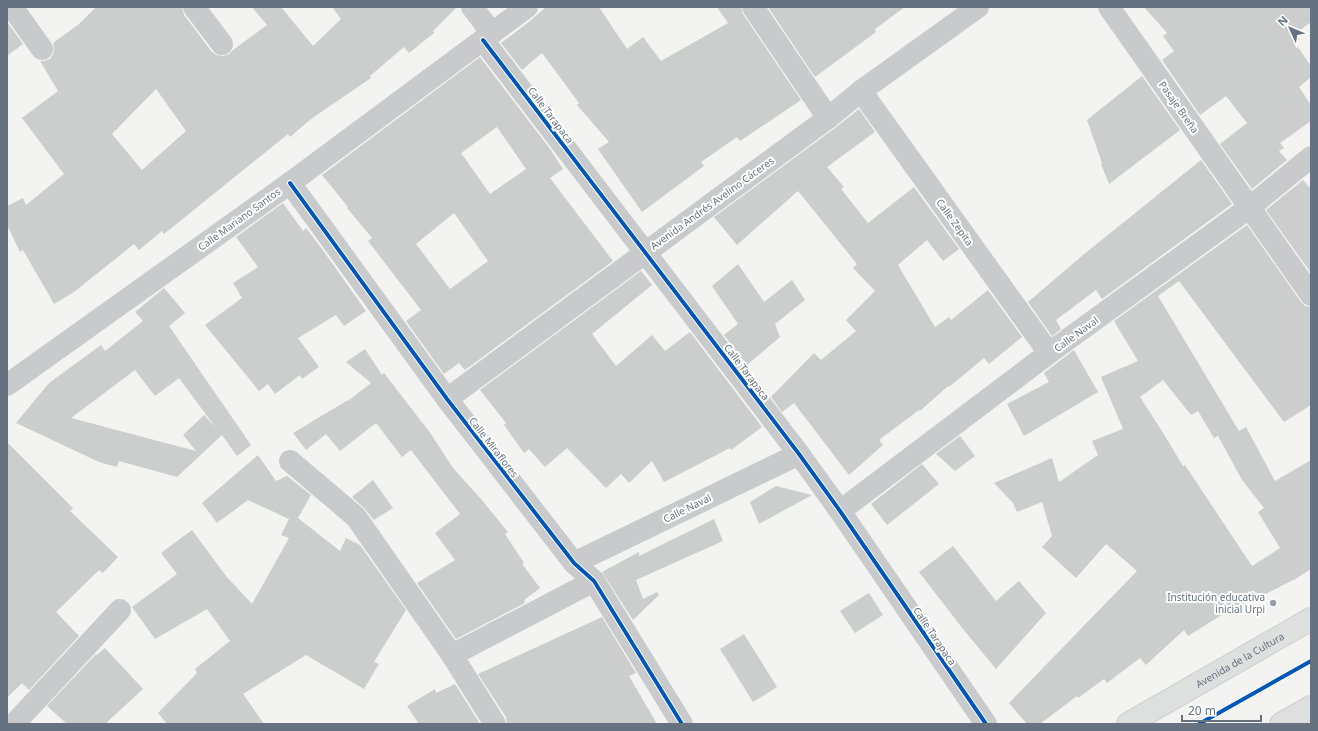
<svg xmlns="http://www.w3.org/2000/svg" width="1318" height="731" viewBox="0 0 1318 731" font-family="'Noto Sans',sans-serif">
  <style>
    .building { fill: #cccdcd; fill-rule: evenodd }
    .lines { fill: none; stroke-linecap: round; stroke-linejoin: round }
    .highway-casing { stroke: #cfcfd0; stroke-width: 24 }
    .minor { stroke: #c9cacb; stroke-width: 22 }
    .highway { stroke: #dedfdf; stroke-width: 22 }
    .cycleway-casing { stroke: #fff; stroke-width: 6 }
    .cycleway { stroke: #0057b8; stroke-width: 4 }
    .poi-dot { fill: #979fa7; stroke: #fff; stroke-width: 1.5 }
    .labels { text-anchor: middle; dominant-baseline: central; stroke-width: 4; stroke-linejoin: round; paint-order: stroke }
    .street-label { font-size: 10px; fill: #66727f; stroke: #fff }
    .poi-label { font-size: 10px; fill: #66727f; stroke: #fff; text-anchor: end }
  </style>
  <rect width="100%" height="100%" fill="#f3f3f2"/>
  <g class="building">
    <path d="M 96,7 L 182,7 L 184,15 L 212,52 L 217,55 L 223,56 L 229,54 L 233,50 L 267,25 L 252,7 L 281,7 L 313,46 L 341,19 L 332,7 L 457,7 L 433,31 L 434,33 L 409,53 L 404,47 L 370,76 L 371,78 L 311,119 L 290,137 L 288,134 L 164,234 L 162,231 L 139,250 L 134,244 L 74,292 L 54,304 L 23,250 L 20,252 L 7,225 L 7,206 L 23,198 L 26,205 L 64,174 L 22,118 L 58,91 L 40,61 L 44,61 L 50,59 L 53,54 L 54,48 L 53,43 L 79,24 ZM 156,89 L 186,131 L 142,170 L 112,134 Z"/>
    <polygon points="546,7 599,7 627,49 643,37 661,61 728,23 717,7 741,7 743,14 801,100 740,141 737,137 701,162 704,166 642,212 598,149 609,142 577,105 579,103 542,53 522,70 501,43 530,21"/>
    <polygon points="768,7 905,7 875,29 876,32 815,77"/>
    <polygon points="1144,7 1311,7 1311,22 1291,37 1311,66 1311,77 1299,87 1311,105 1311,121 1280,143 1284,148 1279,151 1287,160 1252,189 1220,144 1247,123 1226,96 1200,115 1162,60 1174,51 1163,36 1167,33"/>
    <polygon points="7,22 23,44 7,56"/>
    <path d="M 480,57 L 550,149 L 563,169 L 550,178 L 613,261 L 465,370 L 459,363 L 444,374 L 406,321 L 421,310 L 368,241 L 372,238 L 347,208 L 348,207 L 322,175 ZM 497,127 L 526,169 L 490,194 L 461,153 ZM 454,213 L 488,261 L 450,289 L 416,244 Z"/>
    <polygon points="1142,76 1180,130 1109,184 1101,164 1102,163 1087,120"/>
    <polygon points="859,109 875,132 827,167 844,187 841,189 868,223 914,187 959,249 943,261 927,240 898,265 935,327 949,317 951,320 988,290 1022,337 989,364 984,358 949,387 948,386 920,411 919,410 879,440 883,445 849,475 794,403 782,412 771,397 814,353 821,360 856,331 846,320 875,291 853,268 857,264 798,191 737,245 714,217 835,128"/>
    <polygon points="1201,160 1232,204 1102,299 1096,290 1056,320 1061,329 1052,336 1028,302 1083,255"/>
    <polygon points="1303,180 1311,189 1311,273 1266,210"/>
    <polygon points="283,203 303,231 306,228 322,249 366,311 344,326 336,315 298,338 319,367 302,379 300,375 275,394 268,384 259,391 205,325 242,298 233,283 258,267 236,237"/>
    <path d="M 1247,225 L 1301,302 L 1305,306 L 1311,307 L 1311,405 L 1284,422 L 1179,281 L 1158,296 L 1239,431 L 1246,427 L 1275,481 L 1311,460 L 1311,569 L 1294,580 L 1293,580 L 1238,608 L 1236,606 L 1188,636 L 1184,630 L 1146,665 L 1140,658 L 1107,683 L 1104,679 L 1078,698 L 1077,696 L 1040,724 L 1027,724 L 1009,703 L 1137,571 L 1106,544 L 1076,578 L 1042,547 L 1052,536 L 1042,502 L 1017,512 L 1013,503 L 994,483 L 1052,458 L 1059,482 L 1098,455 L 1092,441 L 1123,429 L 1101,377 L 1138,361 L 1114,321 ZM 1163,380 L 1191,415 L 1198,411 L 1214,438 L 1218,436 L 1242,480 L 1264,508 L 1258,512 L 1280,548 L 1252,566 L 1185,465 L 1183,466 L 1162,431 L 1140,397 Z"/>
    <polygon points="738,264 764,302 792,280 805,300 775,324 780,337 747,365 724,335 738,324 712,286"/>
    <polygon points="641,271 652,285 592,334 616,366 652,335 665,351 690,332 762,427 731,450 730,448 664,482 652,461 629,483 621,474 606,488 567,448 545,467 529,449 524,453 504,425 506,423 480,390"/>
    <path d="M 164,288 L 185,313 L 169,326 L 251,445 L 237,456 L 222,435 L 177,477 L 119,461 L 117,467 L 99,462 L 16,423 L 49,383 L 101,345 L 105,351 L 143,321 L 135,312 ZM 135,370 L 155,396 L 179,378 L 216,428 L 204,415 L 183,435 L 196,451 L 71,418 Z"/>
    <polygon points="365,349 382,375 384,373 431,434 453,468 481,499 508,532 505,534 524,563 522,564 540,588 524,600 525,603 456,639 417,583 455,560 435,533 460,514 411,450 402,457 376,423 340,451 326,434 306,450 293,433 348,400 348,401 371,383 346,362"/>
    <polygon points="1074,350 1098,392 1024,436 1007,404 1049,382 1044,373"/>
    <polygon points="960,436 975,456 955,471 936,454"/>
    <polygon points="7,442 73,508 70,511 118,557 103,573 99,570 56,612 79,636 29,690 22,683 7,698"/>
    <polygon points="258,455 276,481 287,476 311,495 298,518 340,551 346,538 360,545 406,610 374,662 379,664 364,689 306,655 243,694 264,724 167,724 158,713 197,673 195,669 230,641 207,609 155,639 132,607 177,574 161,553 192,530 226,576 252,604 289,538 281,535 289,519 248,500 217,523 202,503"/>
    <polygon points="922,464 939,484 887,525 871,504"/>
    <polygon points="373,480 393,508 374,520 364,508 352,497"/>
    <polygon points="776,486 812,495 759,524 750,502"/>
    <polygon points="714,519 723,541 636,580 643,599 657,592 659,595 633,620 602,572 639,552 639,556"/>
    <polygon points="953,546 996,601 1019,581 1046,613 996,669 963,629 919,572"/>
    <polygon points="869,593 883,615 855,633 840,611"/>
    <polygon points="602,617 636,673 629,676 657,724 507,724 506,717 478,674"/>
    <polygon points="744,634 777,687 753,702 720,649"/>
    <polygon points="105,648 143,689 105,724 67,724 47,706 96,654 97,655"/>
    <polygon points="455,684 480,724 419,724 407,706 435,689 436,693"/>
  </g>
  <g class="lines">
    <defs>
      <g id="highway">
        <path id="s1" d="M 1128,724 L 1311,619"/>
        <polyline points="1281,724 1311,707"/>
      </g>
    </defs>
    <use href="#highway" class="highway-casing"/>
    <g class="minor">
      <polyline points="12,7 42,49"/>
      <polyline points="194,7 222,44"/>
      <polyline points="472,7 492,33"/>
      <polyline points="753,7 828,118"/>
      <polyline points="1109,7 1311,295"/>
      <polyline points="483,40 799,454 840,511 986,724"/>
      <polyline points="861,91 1049,353"/>
      <polyline points="290,183 447,399 574,563 594,581 682,724"/>
      <polyline points="7,385 290,183 527,7"/>
      <polyline points="447,399 828,118 861,91 978,7"/>
      <polyline points="290,461 356,517 452,655"/>
      <polyline points="840,511 1049,353 1250,207 1311,157"/>
      <polyline points="574,563 799,454"/>
      <polyline points="14,724 120,610"/>
      <polyline points="495,724 452,655 594,581"/>
    </g>
    <use href="#highway" class="highway"/>
    <defs>
      <g id="cycleway">
        <polyline points="483,40 799,454 840,511 986,724"/>
        <polyline points="290,183 447,399 574,563 594,581 682,724"/>
        <polyline points="1199,724 1311,661"/>
      </g>
    </defs>
    <use href="#cycleway" class="cycleway-casing"/>
    <use href="#cycleway" class="cycleway"/>
  </g>
  <circle class="poi-dot" cx="1273" cy="603" r="4"/>
  <g class="labels">
    <g class="street-label">
      <text transform="translate(1179 107) rotate(55)">Pasaje Breña</text>
      <text transform="translate(551 115) rotate(53)">Calle Tarapaca</text>
      <text transform="translate(712 203) rotate(-36)">Avenida Andrés Avelino Cáceres</text>
      <text transform="translate(239 219) rotate(-36)">Calle Mariano Santos</text>
      <text transform="translate(955 222) rotate(54)">Calle Zepita</text>
      <text transform="translate(1076 334) rotate(-36)">Calle Naval</text>
      <text transform="translate(747 372) rotate(53)">Calle Tarapaca</text>
      <text transform="translate(494 447) rotate(52)">Calle Miraflores</text>
      <text transform="translate(687 508) rotate(-26)">Calle Naval</text>
      <text transform="translate(935 636) rotate(56)">Calle Tarapaca</text>
      <text stroke="none"><textPath href="#s1" startOffset="129">Avenida de la Cultura</textPath></text>
    </g>
    <g class="poi-label">
      <text x="1265" y="597">Institución educativa<tspan x="1265" dy="12">inicial Urpi</tspan></text>
    </g>
  </g>
  <rect width="1318" height="731" fill="none" stroke="#66727f" stroke-width="16"/>
  <g transform="translate(1290 28) rotate(314)" stroke="#ffffff" stroke-width="3" paint-order="stroke">
  <path d="M0-3L7 15L0 10L-7 15Z" fill="#66727f"/>
  <text y="-6" font-size="11" font-weight="bold" text-anchor="middle" fill="#66727f">N</text>
  </g>
  <path d="M1182 715v6h79v-6" fill="none" stroke="#66727f" stroke-width="2"/>
  <text x="1188" y="715" font-size="12" fill="#66727f" stroke="#ffffff" stroke-width="3" paint-order="stroke">20 m</text>
</svg>
